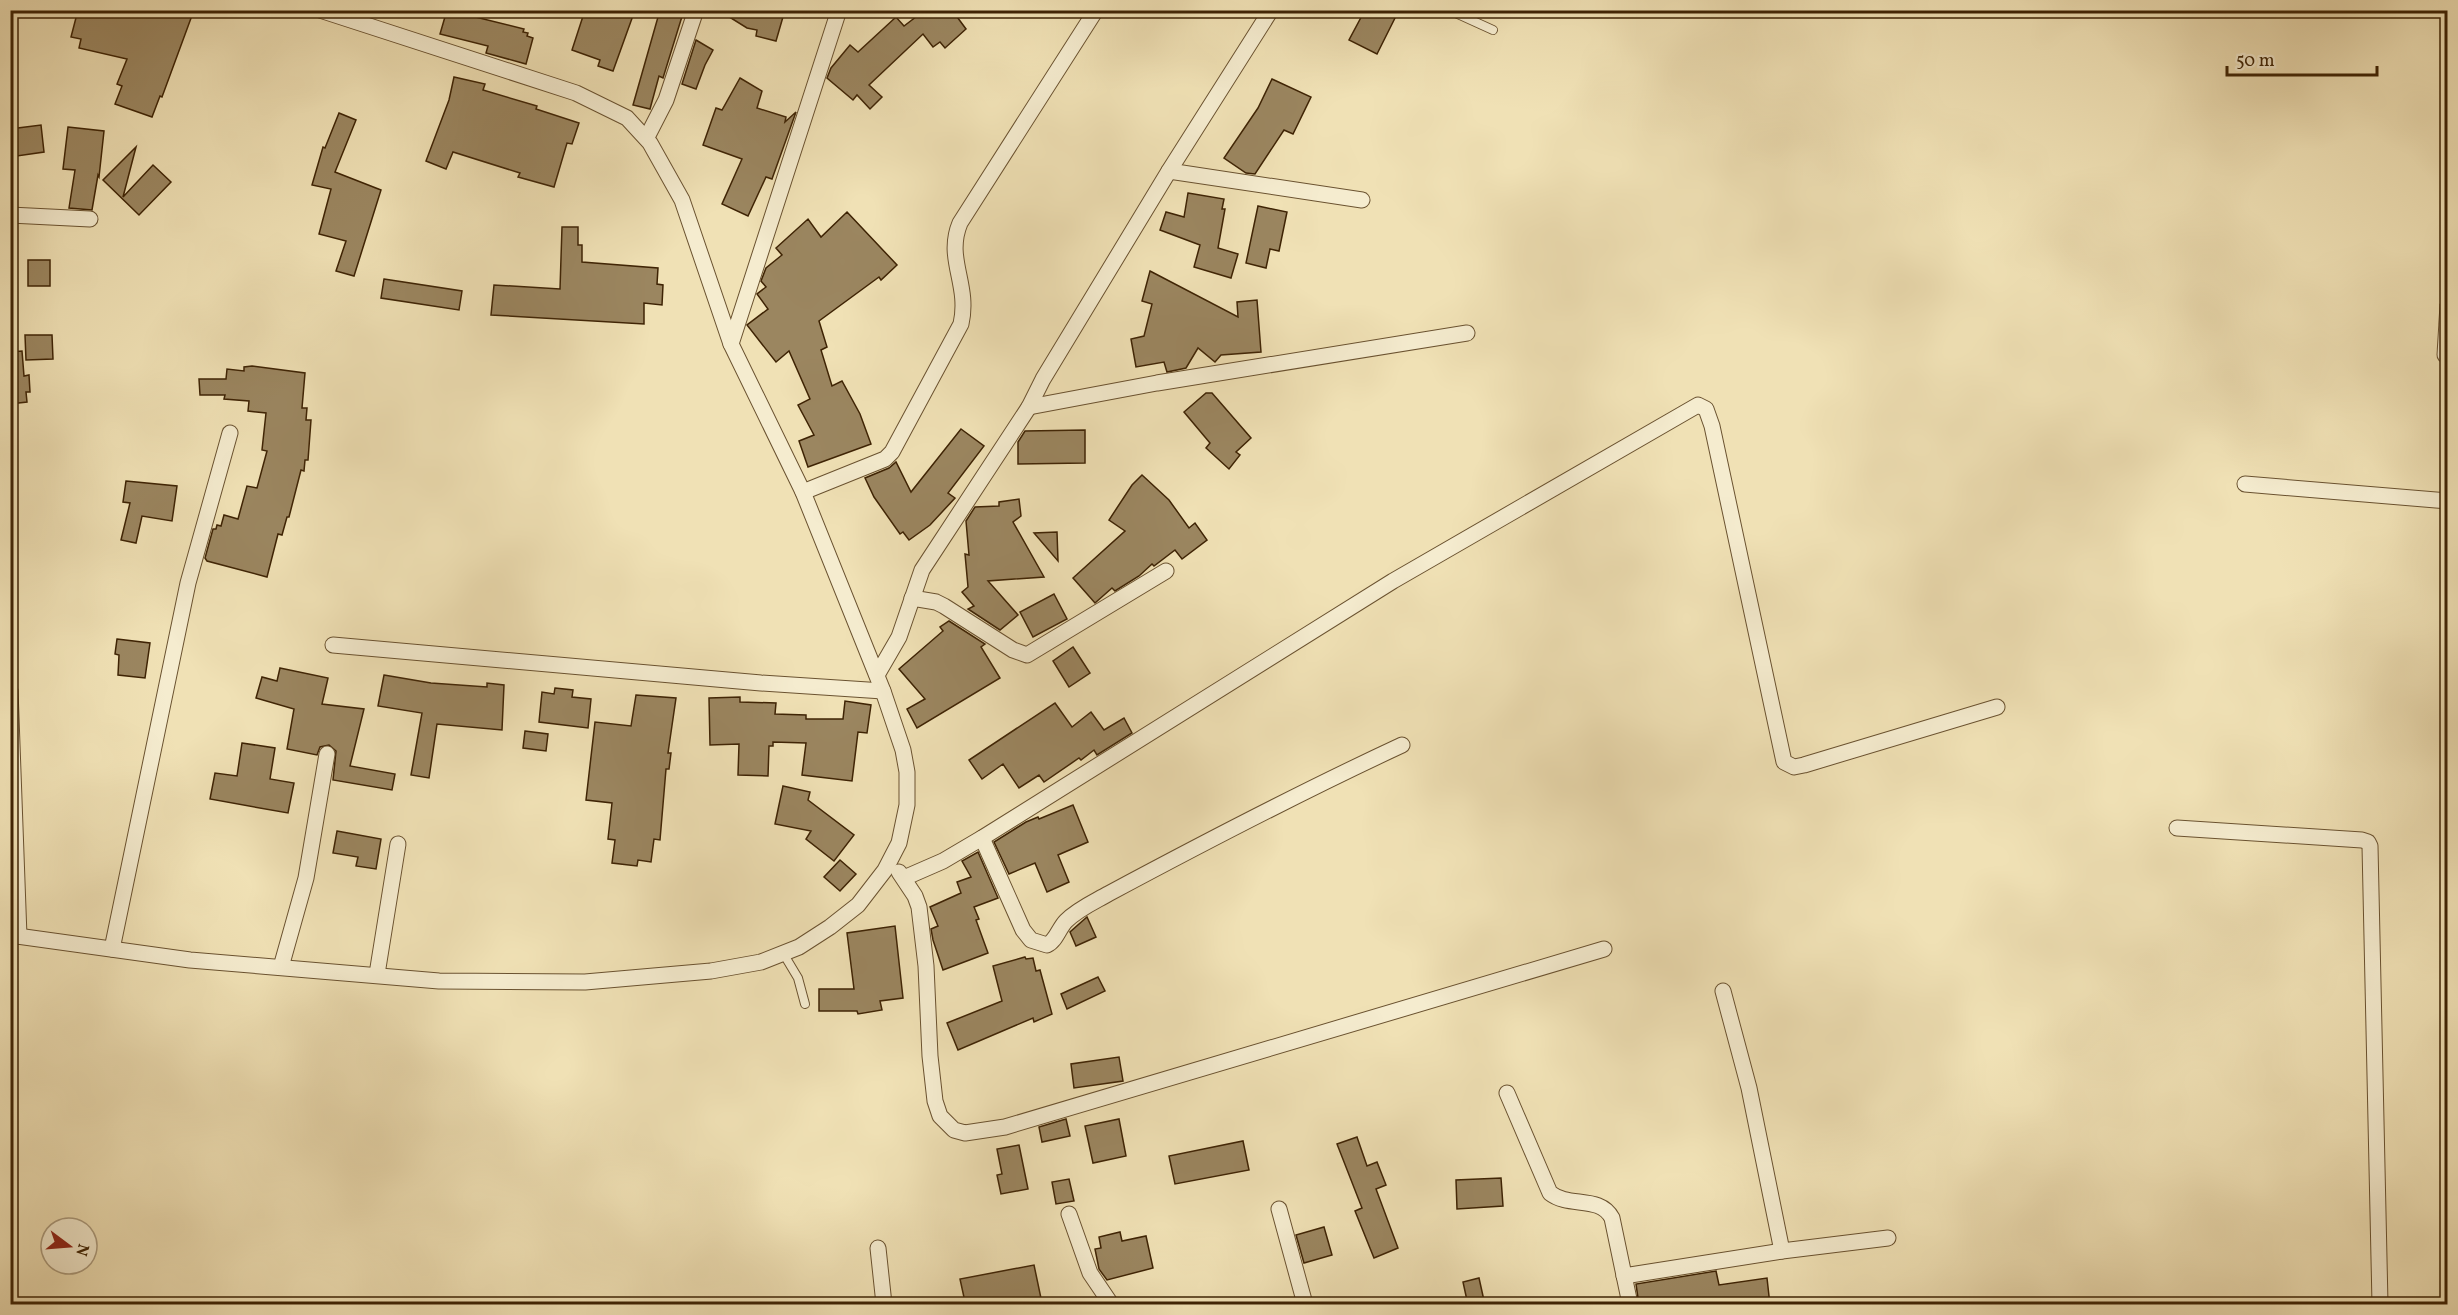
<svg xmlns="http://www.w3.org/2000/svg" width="2458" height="1315" viewBox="0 0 2458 1315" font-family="Vollkorn,serif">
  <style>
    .building { fill: #9b8660; stroke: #3e2304; stroke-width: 1.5 }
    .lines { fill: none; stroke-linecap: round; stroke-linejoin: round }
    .lane-casing { stroke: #6a5230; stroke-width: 10 }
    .street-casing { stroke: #6a5230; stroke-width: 17 }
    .lane { stroke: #f5eccf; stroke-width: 8 }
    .street { stroke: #f5eccf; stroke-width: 15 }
  </style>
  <rect width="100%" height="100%" fill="#f0e1b5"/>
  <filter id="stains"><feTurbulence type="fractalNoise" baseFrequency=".00333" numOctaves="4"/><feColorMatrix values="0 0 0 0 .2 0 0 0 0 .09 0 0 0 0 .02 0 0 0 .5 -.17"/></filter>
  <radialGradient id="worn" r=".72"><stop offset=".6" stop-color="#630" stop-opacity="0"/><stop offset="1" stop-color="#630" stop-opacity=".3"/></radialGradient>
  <g class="building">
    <polygon points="78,10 194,10 162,97 160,96 152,117 115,104 122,86 117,84 127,59 79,48 81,39 71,37"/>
    <polygon points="447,10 524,29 523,32 528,33 527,36 533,38 526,64 486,53 488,46 440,34"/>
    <polygon points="585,10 635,10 613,71 598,66 600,60 572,50"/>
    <polygon points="660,10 684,10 663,78 659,76 650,109 633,105"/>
    <polygon points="718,10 785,10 776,41 756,36 757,30 747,28"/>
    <polygon points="925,10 952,10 966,29 945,48 940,42 933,47 923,34 869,85 882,97 870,109 857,95 853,100 827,78 831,68 850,45 858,52 896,17 904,26"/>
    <polygon points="1365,10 1399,10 1377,54 1349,40"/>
    <polygon points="696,40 713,50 705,65 696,89 682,84"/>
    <polygon points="454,77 485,84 483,90 537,106 536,109 579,123 572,144 567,143 554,187 518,177 520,173 453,152 446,169 426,161 449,100"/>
    <polygon points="740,78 762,91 757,108 786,117 785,122 796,112 772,179 766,177 748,216 722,204 742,159 703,145 716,108 722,110"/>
    <polygon points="1272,79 1311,97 1293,134 1284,130 1255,174 1246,173 1224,158 1258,108"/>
    <polygon points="339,113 356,120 335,172 381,190 354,276 336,271 346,241 319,234 331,189 312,185 323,147 325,148"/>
    <polygon points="41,125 44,152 10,157 10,129"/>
    <polygon points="68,127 104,131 99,177 98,175 92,210 69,208 75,170 63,169"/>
    <polygon points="136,147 123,197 153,165 171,182 139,215 103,180"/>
    <polygon points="1188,193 1224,199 1222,209 1225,209 1218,248 1238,254 1231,278 1194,267 1200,245 1160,230 1166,212 1184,217"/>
    <polygon points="1258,206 1287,212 1279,251 1270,249 1266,268 1246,263"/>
    <polygon points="847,212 897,265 881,280 879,277 819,321 827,347 821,350 832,386 842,381 860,414 871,444 808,467 799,441 814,435 798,405 810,399 789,351 776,362 747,325 768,309 757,294 766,287 761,281 766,268 782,255 776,248 808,219 821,237"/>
    <polygon points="562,227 578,227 578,245 582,245 582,262 658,268 657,284 663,285 662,305 644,303 644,324 491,315 494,285 560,289"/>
    <rect x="28" y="260" width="22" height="26"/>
    <polygon points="1150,271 1238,317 1237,302 1257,300 1261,352 1221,355 1215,362 1198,348 1186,368 1167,372 1164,362 1136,367 1131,339 1144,336 1152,304 1142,301"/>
    <polygon points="384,279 462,291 459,310 381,298"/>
    <polygon points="25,335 52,335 53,359 26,360"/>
    <polygon points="22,351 24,376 29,375 30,392 26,392 27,402 10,404 10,352"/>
    <polygon points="252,366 305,373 302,408 307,408 306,420 311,420 308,460 305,460 304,471 301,470 289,517 287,517 282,535 278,534 267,577 207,561 205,558 213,529 216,529 217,525 221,526 224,515 238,519 247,486 257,488 267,451 262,450 266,413 248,411 249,401 224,399 225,395 200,395 199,379 226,379 227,369 244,371 244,367"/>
    <polygon points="1206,393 1212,393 1251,438 1236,452 1240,455 1229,469 1206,448 1210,443 1184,412"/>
    <polygon points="961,429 984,446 948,493 955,498 930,525 909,540 903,532 900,534 874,497 865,478 889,468 896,462 911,492"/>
    <polygon points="1085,430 1085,463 1018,464 1018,442 1025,431"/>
    <polygon points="1142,475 1169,500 1189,528 1195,523 1207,540 1182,559 1175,550 1154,566 1152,564 1139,576 1115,591 1112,588 1095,603 1073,578 1125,531 1109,520 1132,485"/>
    <polygon points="126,481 177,486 172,521 142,516 136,543 121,540 130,503 123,502"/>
    <polygon points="1019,499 1021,516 1013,522 1044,577 988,581 1018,615 1000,630 968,609 974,606 962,592 968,587 965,554 969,555 966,521 975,507 999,506 999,502"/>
    <polygon points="1057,532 1058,561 1034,533"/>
    <polygon points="1054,594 1067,619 1033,637 1020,612"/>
    <polygon points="949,621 985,644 981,647 1000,678 917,728 907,709 925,699 899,669 943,631 940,627"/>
    <polygon points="117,639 150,643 145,678 118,675 119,655 115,654"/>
    <polygon points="1073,647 1090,673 1069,687 1053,661"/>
    <polygon points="280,668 328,678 322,704 364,709 350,766 395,774 392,790 333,780 336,751 329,745 320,747 317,755 287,749 294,709 256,698 262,677 277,681"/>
    <polygon points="384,675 431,683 487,687 487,683 504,685 502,730 437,724 429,778 411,775 422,713 378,706"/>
    <polygon points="555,688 573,690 572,697 591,699 588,728 539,722 542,692 554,694"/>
    <polygon points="636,695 676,698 668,753 671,753 669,769 666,769 660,840 654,839 651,862 638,860 637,866 612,863 615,840 608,839 612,803 586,800 595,722 631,726"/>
    <polygon points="740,697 740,702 776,703 775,714 806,715 806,719 843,719 845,701 871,705 867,733 858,732 852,781 802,775 806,743 773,742 773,746 769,746 768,776 738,775 739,744 710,745 709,698"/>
    <polygon points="1055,703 1072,727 1091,712 1104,730 1124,718 1132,733 1097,755 1094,750 1081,760 1079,758 1044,782 1039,775 1019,788 1003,764 982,779 969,760"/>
    <polygon points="525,731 548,734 546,751 523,748"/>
    <polygon points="242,743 275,748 270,779 294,783 288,813 210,799 215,773 237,776"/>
    <polygon points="783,786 810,792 808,800 854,835 834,861 806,839 811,831 775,824"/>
    <polygon points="1073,805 1088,842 1058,855 1069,882 1047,892 1035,863 1009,874 994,842 1026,822 1038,817 1039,819"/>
    <polygon points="337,831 381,839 376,869 356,866 358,857 333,853"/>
    <polygon points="978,852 998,898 974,907 979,919 976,920 988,953 943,970 933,940 931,929 938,926 930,907 961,893 957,882 971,877 962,861"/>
    <polygon points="840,860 856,874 840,891 824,877"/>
    <polygon points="1087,917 1096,937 1076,946 1070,932"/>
    <polygon points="895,926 903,998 880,1001 882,1010 858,1014 857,1011 819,1011 819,989 854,989 847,933"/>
    <polygon points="1025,957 1026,959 1033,958 1036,971 1040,970 1052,1014 1034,1022 1033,1018 958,1050 947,1023 1002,1001 993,966"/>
    <polygon points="1098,977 1105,991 1067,1009 1061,994"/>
    <polygon points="1119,1057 1123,1081 1074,1088 1071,1064"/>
    <polygon points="1066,1119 1070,1136 1042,1142 1039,1127"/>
    <polygon points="1119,1119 1126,1156 1093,1163 1085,1126"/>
    <polygon points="1357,1137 1367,1166 1377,1162 1386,1185 1376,1189 1398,1248 1374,1258 1355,1211 1362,1208 1337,1144"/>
    <polygon points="1243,1141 1249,1170 1175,1184 1169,1156"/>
    <polygon points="1019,1145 1028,1189 1001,1194 997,1175 1002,1174 997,1149"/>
    <polygon points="1501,1178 1503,1206 1457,1209 1456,1180"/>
    <polygon points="1069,1179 1074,1201 1056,1204 1052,1182"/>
    <polygon points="1324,1227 1332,1255 1304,1263 1296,1235"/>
    <polygon points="1120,1232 1122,1241 1146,1236 1153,1268 1107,1280 1099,1269 1095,1249 1101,1248 1099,1237"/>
    <polygon points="1034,1265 1042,1303 976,1305 975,1301 965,1302 960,1279"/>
    <polygon points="1716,1271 1719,1285 1767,1278 1770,1305 1639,1305 1636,1284"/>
    <polygon points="1479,1278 1485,1305 1468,1305 1463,1282"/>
  </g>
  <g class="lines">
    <defs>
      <g id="lane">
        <polyline points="1449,10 1493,30"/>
        <polyline points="783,953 798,978 805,1004"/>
      </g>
      <g id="street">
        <polyline points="647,137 666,100 696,10"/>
        <polyline points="1169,171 1362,200"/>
        <polyline points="10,215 90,219"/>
        <polyline points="731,344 839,10"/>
        <polyline points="2445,355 2448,305"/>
        <polyline points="1029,407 1157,383 1467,333"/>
        <polyline points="2245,484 2448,501"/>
        <path d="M 803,492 L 885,459 L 892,452 L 961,324 C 970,284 945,259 960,223 L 1096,10"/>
        <polyline points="912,598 936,602 944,606 1013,650 1027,655 1166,571"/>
        <polyline points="333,645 761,683 883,691"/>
        <polyline points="877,675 899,637 922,570 1029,407 1043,379 1169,171 1271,10"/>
        <polyline points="10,690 19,936"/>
        <polyline points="2177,828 2362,840 2368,842 2370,846 2380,1304"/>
        <path d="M 982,838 L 1023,930 L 1031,940 L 1047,945 C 1056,941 1059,928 1066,921 C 1078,909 1094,902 1108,894 C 1205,842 1303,791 1402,745"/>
        <polyline points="899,872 915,896 919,907 926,966 930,1056 935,1101 940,1116 954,1130 965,1133 1005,1127 1604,949"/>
        <polyline points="904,878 943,861 982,838 1393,581 1698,405 1706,409 1712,426 1784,762 1794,767 1804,765 1997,707"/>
        <polyline points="10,935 190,960 439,981 585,982 711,971 761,962 799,947 830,927 858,905 885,870 899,843 907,805 907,772 903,750 883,691 803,492 731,344 682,200 650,143 627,118 576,93 320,10"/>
        <polyline points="112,949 188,583 230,433"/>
        <polyline points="281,967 306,878 327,754"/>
        <polyline points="377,974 398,844"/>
        <polyline points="1723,991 1749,1088 1782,1251"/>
        <path d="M 1507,1093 L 1550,1193 C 1569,1208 1600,1195 1612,1218 L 1630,1304"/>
        <polyline points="1279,1209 1305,1304"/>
        <polyline points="1069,1214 1090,1273 1111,1304"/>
        <polyline points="878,1248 884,1304"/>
        <polyline points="1624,1276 1782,1251 1888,1238"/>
      </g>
    </defs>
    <use href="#lane" class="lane-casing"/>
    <use href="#street" class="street-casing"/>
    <use href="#lane" class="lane"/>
    <use href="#street" class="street"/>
  </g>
  <rect width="2458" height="1315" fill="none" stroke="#f0e1b5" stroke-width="36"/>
  <rect x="12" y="12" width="2434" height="1291" fill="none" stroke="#3e2304" stroke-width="3"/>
  <rect x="18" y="18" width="2422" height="1279" fill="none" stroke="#3e2304" stroke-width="1.5"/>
  <g transform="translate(69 1246) rotate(106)"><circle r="28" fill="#f5eccf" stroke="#ac9c7e" stroke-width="1.5"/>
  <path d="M0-4.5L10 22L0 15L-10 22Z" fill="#8f2418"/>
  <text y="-9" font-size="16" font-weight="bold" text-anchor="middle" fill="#3e2304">N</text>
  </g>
  <path d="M2227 66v9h150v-9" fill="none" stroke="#3e2304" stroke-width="3"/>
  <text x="2236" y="66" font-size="18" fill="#3e2304" stroke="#f5eccf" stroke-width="4.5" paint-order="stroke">50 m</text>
  <rect width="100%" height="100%" filter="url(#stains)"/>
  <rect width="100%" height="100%" fill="url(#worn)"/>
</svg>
